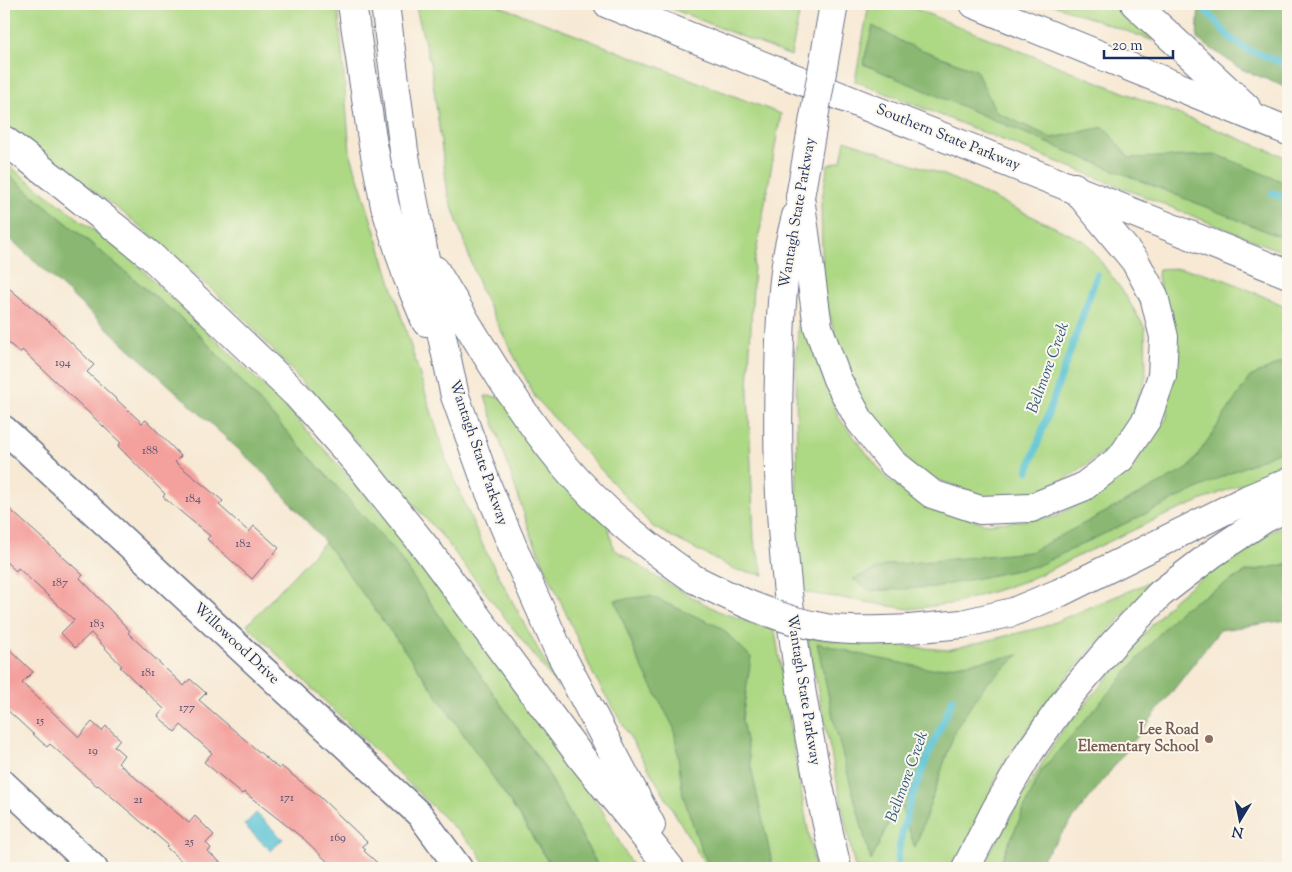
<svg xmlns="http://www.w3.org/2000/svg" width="1292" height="872" viewBox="0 0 1292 872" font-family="'Sorts Mill Goudy',serif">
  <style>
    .green { fill: #add884; stroke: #648471 }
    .forest { fill: #8ab872; stroke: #527468 }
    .water { fill: #58c2d4; stroke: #3a7899 }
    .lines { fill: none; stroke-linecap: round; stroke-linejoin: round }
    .stream { stroke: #58c2d4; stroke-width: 7 }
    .building { fill: #f4a19e }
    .minor-casing { stroke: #687087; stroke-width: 29 }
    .motorway-casing { stroke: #687087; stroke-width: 30 }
    .minor { stroke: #fff; stroke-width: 26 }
    .motorway { stroke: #fff; stroke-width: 28 }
    .motorway-bridge-casing { stroke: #687087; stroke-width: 30; stroke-linecap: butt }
    .motorway-bridge { stroke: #fff; stroke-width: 28 }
    .education-dot { fill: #8d6e63; stroke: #fbf7ec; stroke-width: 2 }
    .labels { text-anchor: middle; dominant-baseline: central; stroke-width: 4; stroke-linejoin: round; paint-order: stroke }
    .number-label { font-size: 12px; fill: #514c6e }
    .street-label { font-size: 15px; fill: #1b2f5e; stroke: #fbf7ec }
    .education-label { font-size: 15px; font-weight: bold; fill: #785e54; stroke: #fbf7ec; text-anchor: end }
    .water-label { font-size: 16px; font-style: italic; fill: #2d5b81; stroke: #fbf7ec }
  </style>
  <rect width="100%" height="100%" fill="#fbf7ec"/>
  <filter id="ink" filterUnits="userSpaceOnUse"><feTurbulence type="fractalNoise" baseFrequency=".02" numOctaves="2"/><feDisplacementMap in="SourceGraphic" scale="10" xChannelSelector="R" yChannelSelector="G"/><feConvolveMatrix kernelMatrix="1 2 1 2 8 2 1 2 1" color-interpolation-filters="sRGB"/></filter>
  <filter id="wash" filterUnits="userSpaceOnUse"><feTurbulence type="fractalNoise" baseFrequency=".0096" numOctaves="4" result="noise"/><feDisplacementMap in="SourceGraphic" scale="20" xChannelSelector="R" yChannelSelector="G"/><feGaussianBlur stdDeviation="1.12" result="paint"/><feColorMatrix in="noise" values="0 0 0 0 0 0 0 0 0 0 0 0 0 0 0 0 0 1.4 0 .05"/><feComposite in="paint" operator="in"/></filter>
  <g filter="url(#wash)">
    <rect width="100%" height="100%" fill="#f7e9d4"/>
    <g class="green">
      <polygon points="4,4 338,4 350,152 448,465 484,548 558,687 442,536 241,315 130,218 4,123"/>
      <polygon points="415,4 495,4 781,114 754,264 748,390 754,541 764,575 736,570 653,527 535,397 481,291 448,195 431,67"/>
      <polygon points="660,4 801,4 791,56"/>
      <polygon points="869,4 903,4 1288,158 1288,254 855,81"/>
      <polygon points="1051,4 1118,4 1154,41"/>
      <polygon points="845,140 947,176 1086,242 1122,290 1145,328 1146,377 1124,437 1054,488 987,498 917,472 850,387 823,291 821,204 828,165 841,161"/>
      <polygon points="4,162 129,257 289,410 413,548 531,704 605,815 633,868 599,868 545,768 394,550 194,329 4,171"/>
      <path d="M 802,259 L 816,358 L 839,418 L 888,480 L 934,508 L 987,524 L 1056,517 L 1125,475 L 1167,418 L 1170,343 L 1158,276 L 1159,269 C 1204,264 1248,291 1288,307 L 1288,465 L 1161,517 L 1028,580 L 957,603 L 909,609 L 803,592 L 797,520 L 796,360 Z"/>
      <polygon points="485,396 501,397 607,524 614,549 661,580 718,611 775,631 803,802 815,868 707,868 593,674 531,535"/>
      <polygon points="1288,523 1288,564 1246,572 1041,771 998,868 980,868 1059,735 1175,598 1249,542"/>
      <path d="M 325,542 C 404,649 483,755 552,868 L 486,868 L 478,851 L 247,625 Z"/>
      <polygon points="1157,579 1069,674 1004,762 955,868 855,868 807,638 948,650 1043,627"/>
    </g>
    <g class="forest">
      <polygon points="1199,4 1288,4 1288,88 1241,69 1197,39"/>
      <polygon points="873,26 904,43 976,70 996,112 1052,138 1104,127 1129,158 1218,155 1288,184 1288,240 1064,150 863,64"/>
      <polygon points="4,171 194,329 394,550 545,768 599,868 552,868 523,821 427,681 325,542 263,472 4,233"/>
      <polygon points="1287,360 1288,364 1288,448 1283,450 1228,474 1037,566 935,587 870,591 853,579 887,565 1030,552 1189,468 1250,377"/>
      <polygon points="1288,564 1288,620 1220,630 1035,868 998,868 1041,771 1180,610 1246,572"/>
      <polygon points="650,596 720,627 751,657 742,720 754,781 771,858 771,868 711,868 702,852 683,795 674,728 638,660 615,600"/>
      <polygon points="817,643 871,657 931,669 1019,655 985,685 956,728 915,848 899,801 871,861 835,726"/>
    </g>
    <polygon class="water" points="256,813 283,839 271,851 244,825"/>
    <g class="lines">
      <g class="stream">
        <polyline points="1200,4 1230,38 1246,49 1288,65"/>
        <polyline points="1272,193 1288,199"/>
        <polyline points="1028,471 1097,275"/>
        <path d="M 897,868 C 901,808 930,753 953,698"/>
      </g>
    </g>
    <g id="blocks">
      <g class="building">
        <polygon points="4,284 55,327 94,365 87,372 142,423 146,420 181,456 175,462 223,501 219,505 249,532 254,526 279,548 252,579 207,539 210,536 163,497 165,494 118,446 121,443 22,350 20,353 4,339"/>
        <polygon points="4,504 83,575 80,578 130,631 128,633 184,686 190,679 206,693 199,700 279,769 281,766 319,796 367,842 362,846 366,849 364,851 383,868 334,868 305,840 244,792 242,794 204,762 212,753 181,725 175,732 158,716 164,709 120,667 122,666 91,633 75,648 61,633 74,620 18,568 16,571 4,560"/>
        <polygon points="4,644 33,672 22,683 79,737 92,722 102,731 106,726 120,739 114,746 124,755 118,763 189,823 195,816 214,835 206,843 211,848 208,852 227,868 189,868 166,847 168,845 98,785 97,786 50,744 47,747 4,707"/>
      </g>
    </g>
  </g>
  <g filter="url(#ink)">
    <use href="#blocks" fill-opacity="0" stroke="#687087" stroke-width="1"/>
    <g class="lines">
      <defs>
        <g id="minor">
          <polyline points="4,429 420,815 459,868"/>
          <polyline points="4,784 94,868"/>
        </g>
        <g id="motorway">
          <polyline points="352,4 372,139 385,206 407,276 426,322"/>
          <polyline points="385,4 404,151 423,249 455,396 488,488 521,566 558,649 651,825"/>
          <polyline points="608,4 1288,274"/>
          <polyline points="974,4 1288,131"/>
          <polyline points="1135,4 1246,107"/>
          <polyline points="4,140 56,180 151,256 296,394 361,467 426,548 581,757 670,868"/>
          <polyline points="800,197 818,327 837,379 860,421 893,463 932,494 980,510 1031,508 1083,487 1121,458 1147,419 1162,376 1164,337 1154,296 1135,261 1074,187"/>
          <path d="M 796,216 C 793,229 789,243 787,257 C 781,295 780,335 779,374 C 773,540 799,707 837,868"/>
          <path d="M 435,270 C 475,336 513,404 563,464 C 601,509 646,546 694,579"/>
          <polyline points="910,629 962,624 1013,612 1059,593 1248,499 1288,482"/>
          <polyline points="966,868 996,809 1030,751 1068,697 1114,643 1160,594 1212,554 1264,519 1288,507"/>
        </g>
      </defs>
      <use href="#minor" class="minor-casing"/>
      <use href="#motorway" class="motorway-casing"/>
      <use href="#minor" class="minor"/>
      <use href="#motorway" class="motorway"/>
      <defs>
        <g id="motorway-bridge">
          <polyline points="800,197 834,4"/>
          <path d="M 694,579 C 736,600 779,620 826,628 C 854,632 883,630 910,629"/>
        </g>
      </defs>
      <use href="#motorway-bridge" class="motorway-bridge-casing"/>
      <use href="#motorway-bridge" class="motorway-bridge"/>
    </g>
  </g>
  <circle class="education-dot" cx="1209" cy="739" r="5"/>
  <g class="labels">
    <g class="number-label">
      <text x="63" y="363">194</text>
      <text x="150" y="451">188</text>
      <text x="193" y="499">184</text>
      <text x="243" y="544">182</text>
      <text x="60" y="583">187</text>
      <text x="97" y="624">183</text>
      <text x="148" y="673">181</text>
      <text x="187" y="708">177</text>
      <text x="40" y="721">15</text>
      <text x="93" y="751">19</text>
      <text x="287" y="798">171</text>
      <text x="138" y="800">21</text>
      <text x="338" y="838">169</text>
      <text x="189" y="842">25</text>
    </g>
    <g class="street-label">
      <text transform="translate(948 138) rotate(22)">Southern State Parkway</text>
      <text transform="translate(798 213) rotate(-80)">Wantagh State Parkway</text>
      <text transform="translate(478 453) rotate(71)">Wantagh State Parkway</text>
      <text transform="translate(236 644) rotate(43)">Willowood Drive</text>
      <text transform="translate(803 690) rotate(81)">Wantagh State Parkway</text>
    </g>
    <g class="education-label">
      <text x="1199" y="730">Lee Road<tspan x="1199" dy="17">Elementary School</tspan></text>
    </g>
    <g class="water-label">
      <text transform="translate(1049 368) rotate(-70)">Bellmore Creek</text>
      <text transform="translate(908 777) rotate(-70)">Bellmore Creek</text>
    </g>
  </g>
  <rect width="1292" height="872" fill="none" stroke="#fbf7ec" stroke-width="20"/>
  <g transform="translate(1240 820) rotate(190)" stroke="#fbf7ec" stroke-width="4" paint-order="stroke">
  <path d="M0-4L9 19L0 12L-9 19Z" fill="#1b2f5e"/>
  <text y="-8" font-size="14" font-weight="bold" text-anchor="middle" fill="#1b2f5e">N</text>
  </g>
  <path d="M1104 50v8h69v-8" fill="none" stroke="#1b2f5e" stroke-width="2.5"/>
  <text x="1112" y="50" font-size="15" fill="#1b2f5e" stroke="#fbf7ec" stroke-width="4" paint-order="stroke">20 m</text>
</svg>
